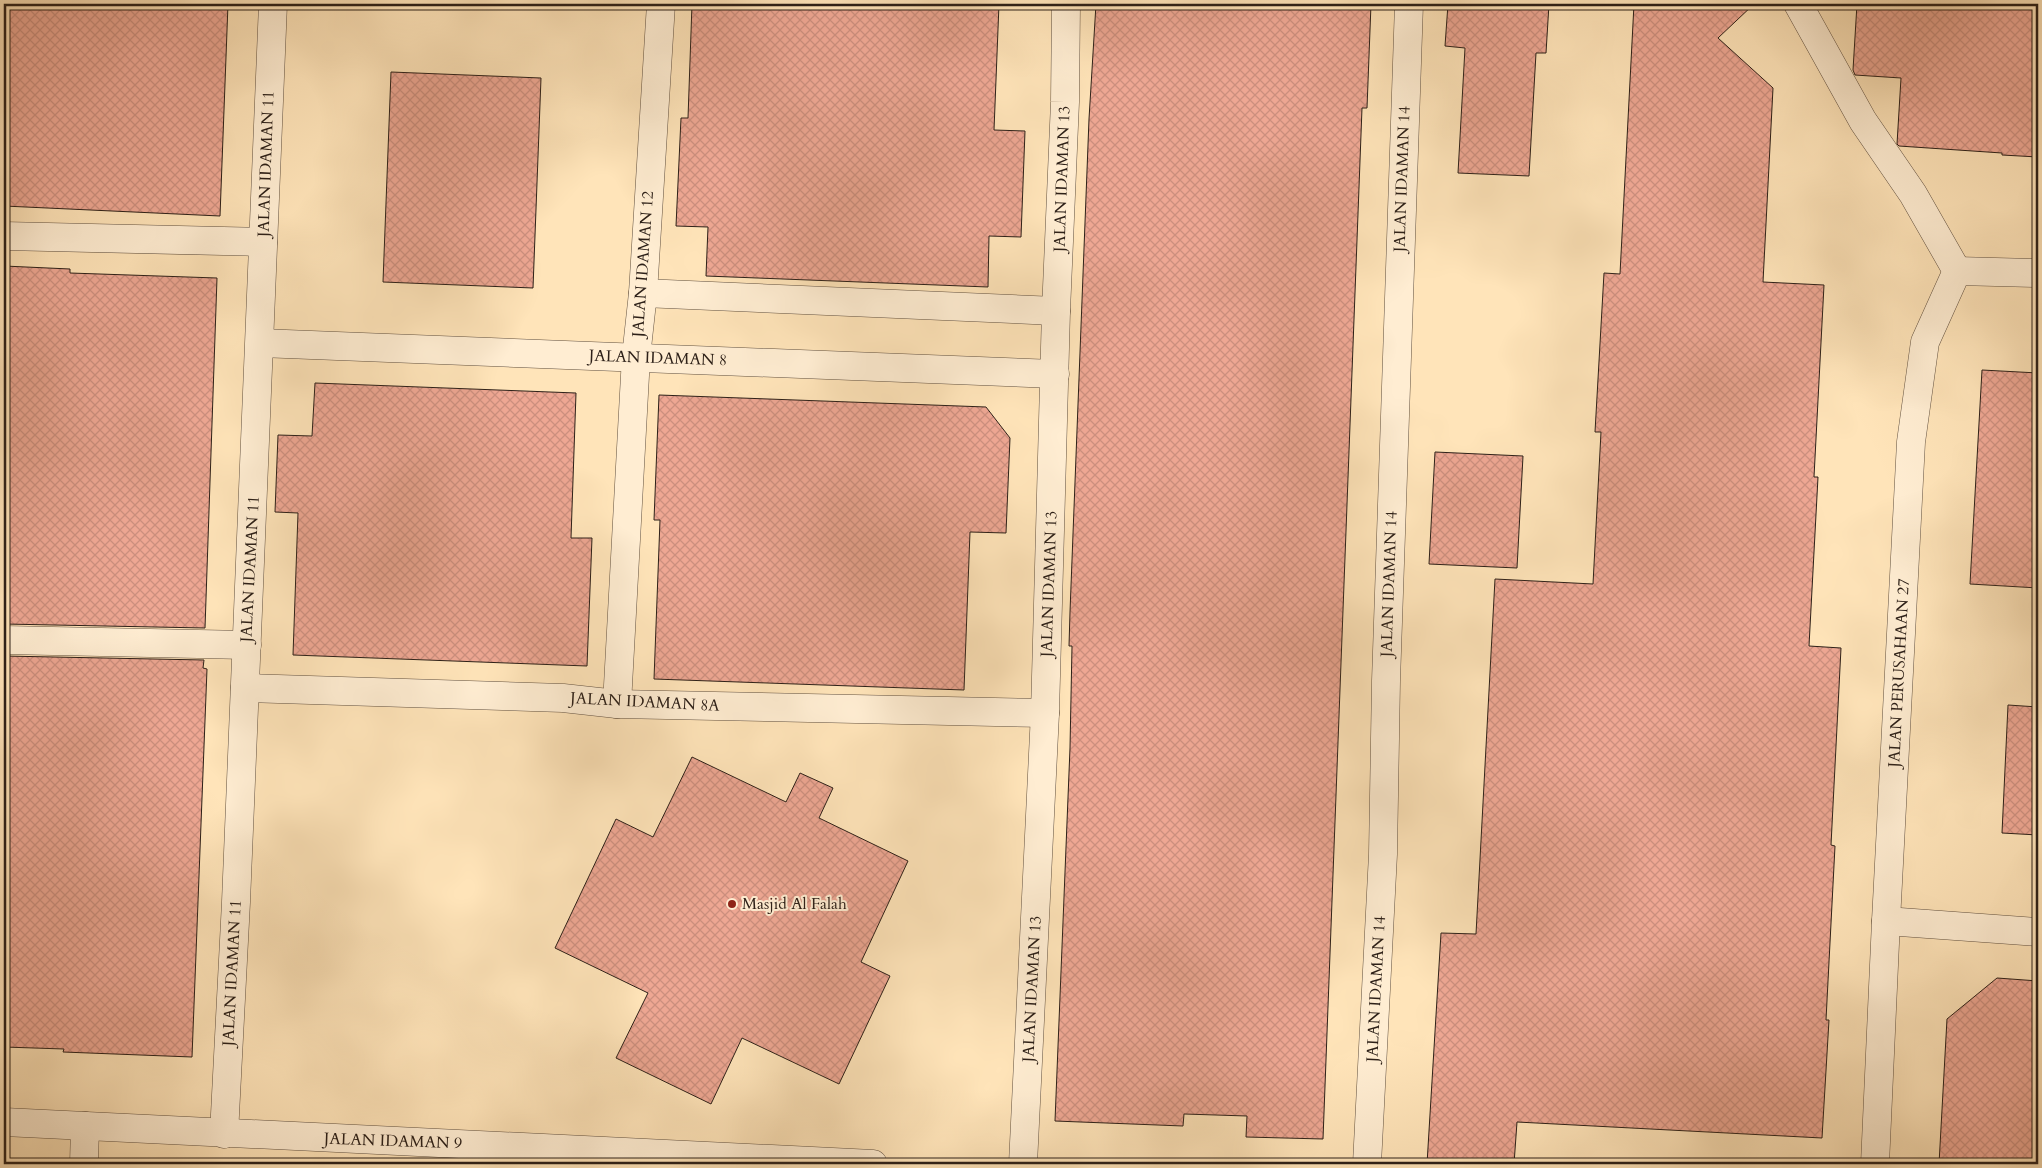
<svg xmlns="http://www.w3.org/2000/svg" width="2042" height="1168" viewBox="0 0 2042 1168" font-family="Cardo,serif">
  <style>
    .building { fill: url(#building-cross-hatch); stroke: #2d2018 }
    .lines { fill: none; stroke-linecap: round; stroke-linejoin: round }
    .minor-casing { stroke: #625140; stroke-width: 29 }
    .minor { stroke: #ffedd2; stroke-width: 28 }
    .poi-dot { fill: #8f2418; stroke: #ffedd2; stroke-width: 2 }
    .labels { text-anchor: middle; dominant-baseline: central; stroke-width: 4; stroke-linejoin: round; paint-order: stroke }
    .street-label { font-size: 16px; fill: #2d2018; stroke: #ffedd2 }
    .poi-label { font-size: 16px; fill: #2d2018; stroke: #ffedd2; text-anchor: start }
  </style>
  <defs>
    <pattern id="building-cross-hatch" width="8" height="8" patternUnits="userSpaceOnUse" patternTransform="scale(1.25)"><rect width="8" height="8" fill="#eea793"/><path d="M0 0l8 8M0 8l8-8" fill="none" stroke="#cc8f7e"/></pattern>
  </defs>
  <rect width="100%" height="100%" fill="#ffe4b9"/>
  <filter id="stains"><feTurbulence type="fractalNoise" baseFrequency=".004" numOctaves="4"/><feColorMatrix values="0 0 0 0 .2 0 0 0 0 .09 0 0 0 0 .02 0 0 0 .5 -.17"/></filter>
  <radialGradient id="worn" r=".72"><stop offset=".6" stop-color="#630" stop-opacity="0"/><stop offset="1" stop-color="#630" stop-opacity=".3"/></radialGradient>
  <g class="building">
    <polygon points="4,4 228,4 220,216 4,206"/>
    <polygon points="692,4 999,4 994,130 1025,131 1021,237 989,236 988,287 706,276 708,227 676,226 681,118 688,118"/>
    <polygon points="1096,4 1371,4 1367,108 1362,108 1323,1139 1246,1137 1247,1116 1184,1114 1183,1126 1055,1121 1070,748 1072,646 1069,646 1070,612 1089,119"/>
    <polygon points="1448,4 1549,4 1546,53 1536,53 1529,176 1458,173 1465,48 1445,46"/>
    <polygon points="1634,4 1754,4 1718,38 1773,88 1763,282 1824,285 1814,477 1818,477 1809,646 1841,648 1831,845 1835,846 1826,1020 1829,1020 1822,1138 1517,1122 1514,1164 1427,1164 1441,933 1476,934 1495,579 1593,584 1601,432 1595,432 1604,273 1620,274"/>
    <polygon points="1857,4 2038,4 2038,157 2002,155 2002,153 1899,146 1897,144 1901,78 1855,75 1853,70"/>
    <polygon points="391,72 541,78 533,288 383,282"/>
    <polygon points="4,266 70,269 70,273 217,278 205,628 4,624"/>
    <polygon points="1982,370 2038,373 2038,588 1970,584"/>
    <polygon points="315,383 576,393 571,538 592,538 587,666 293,655 298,513 275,512 278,435 312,436"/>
    <polygon points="659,395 986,407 1010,438 1006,533 970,532 964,690 654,679 660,520 654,520"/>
    <polygon points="1435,452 1523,456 1517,568 1429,564"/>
    <polygon points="4,656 204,660 203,668 207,669 192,1057 63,1052 64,1049 4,1047"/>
    <polygon points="2008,705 2038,707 2038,835 2002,833"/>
    <polygon points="692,757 786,802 800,773 833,788 819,818 908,861 861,962 890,976 839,1084 742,1038 711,1104 616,1058 648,993 555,948 616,819 653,837"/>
    <polygon points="1997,978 2038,981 2038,1164 1939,1164 1947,1019"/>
  </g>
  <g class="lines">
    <defs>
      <g id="minor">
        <polyline points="1798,4 1863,121 1913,194 1957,271"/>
        <polyline points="4,236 263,242"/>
        <polyline points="643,293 1056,311"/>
        <polyline points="260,343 1055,374"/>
        <polyline points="4,640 247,645"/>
        <polyline points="245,688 563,698 617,704 1045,713"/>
        <polyline points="617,704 636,357 643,293 661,4"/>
        <polyline points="1886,921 2038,932"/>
        <polyline points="4,1122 873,1164"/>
        <polyline points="224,1134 236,902 273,4"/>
        <polyline points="84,1164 85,1126"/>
        <polyline points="1023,1164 1045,713 1056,311 1065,102 1066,4"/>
        <polyline points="1367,1164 1383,854 1386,681 1409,4"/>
        <polyline points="1875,1164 1886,921 1911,442 1925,342 1957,271 2038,273"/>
      </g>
    </defs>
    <use href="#minor" class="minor-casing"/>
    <use href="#minor" class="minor"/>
  </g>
  <circle class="poi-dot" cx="732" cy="904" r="5"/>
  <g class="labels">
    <g class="street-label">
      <text transform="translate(266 164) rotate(-88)">JALAN IDAMAN 11</text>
      <text transform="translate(1062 179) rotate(-88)">JALAN IDAMAN 13</text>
      <text transform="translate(1402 179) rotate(-88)">JALAN IDAMAN 14</text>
      <text transform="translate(643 264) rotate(-86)">JALAN IDAMAN 12</text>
      <text transform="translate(658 358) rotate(2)">JALAN IDAMAN 8</text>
      <text transform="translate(250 569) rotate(-87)">JALAN IDAMAN 11</text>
      <text transform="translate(1049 584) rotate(-88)">JALAN IDAMAN 13</text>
      <text transform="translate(1389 584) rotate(-88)">JALAN IDAMAN 14</text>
      <text transform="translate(1899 673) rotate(-87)">JALAN PERUSAHAAN 27</text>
      <text transform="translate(645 702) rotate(3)">JALAN IDAMAN 8A</text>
      <text transform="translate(232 973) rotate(-87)">JALAN IDAMAN 11</text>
      <text transform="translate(1032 989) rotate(-87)">JALAN IDAMAN 13</text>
      <text transform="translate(1376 989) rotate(-87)">JALAN IDAMAN 14</text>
      <text transform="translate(393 1141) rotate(2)">JALAN IDAMAN 9</text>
    </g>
    <g class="poi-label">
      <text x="742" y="904">Masjid Al Falah</text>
    </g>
  </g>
  <rect width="2042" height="1168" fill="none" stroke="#ffe4b9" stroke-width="20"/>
  <rect x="5" y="5" width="2032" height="1158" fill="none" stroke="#2d2018" stroke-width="2.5"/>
  <rect x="10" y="10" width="2022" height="1148" fill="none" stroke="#2d2018"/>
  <rect width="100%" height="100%" filter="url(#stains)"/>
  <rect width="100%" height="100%" fill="url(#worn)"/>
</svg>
